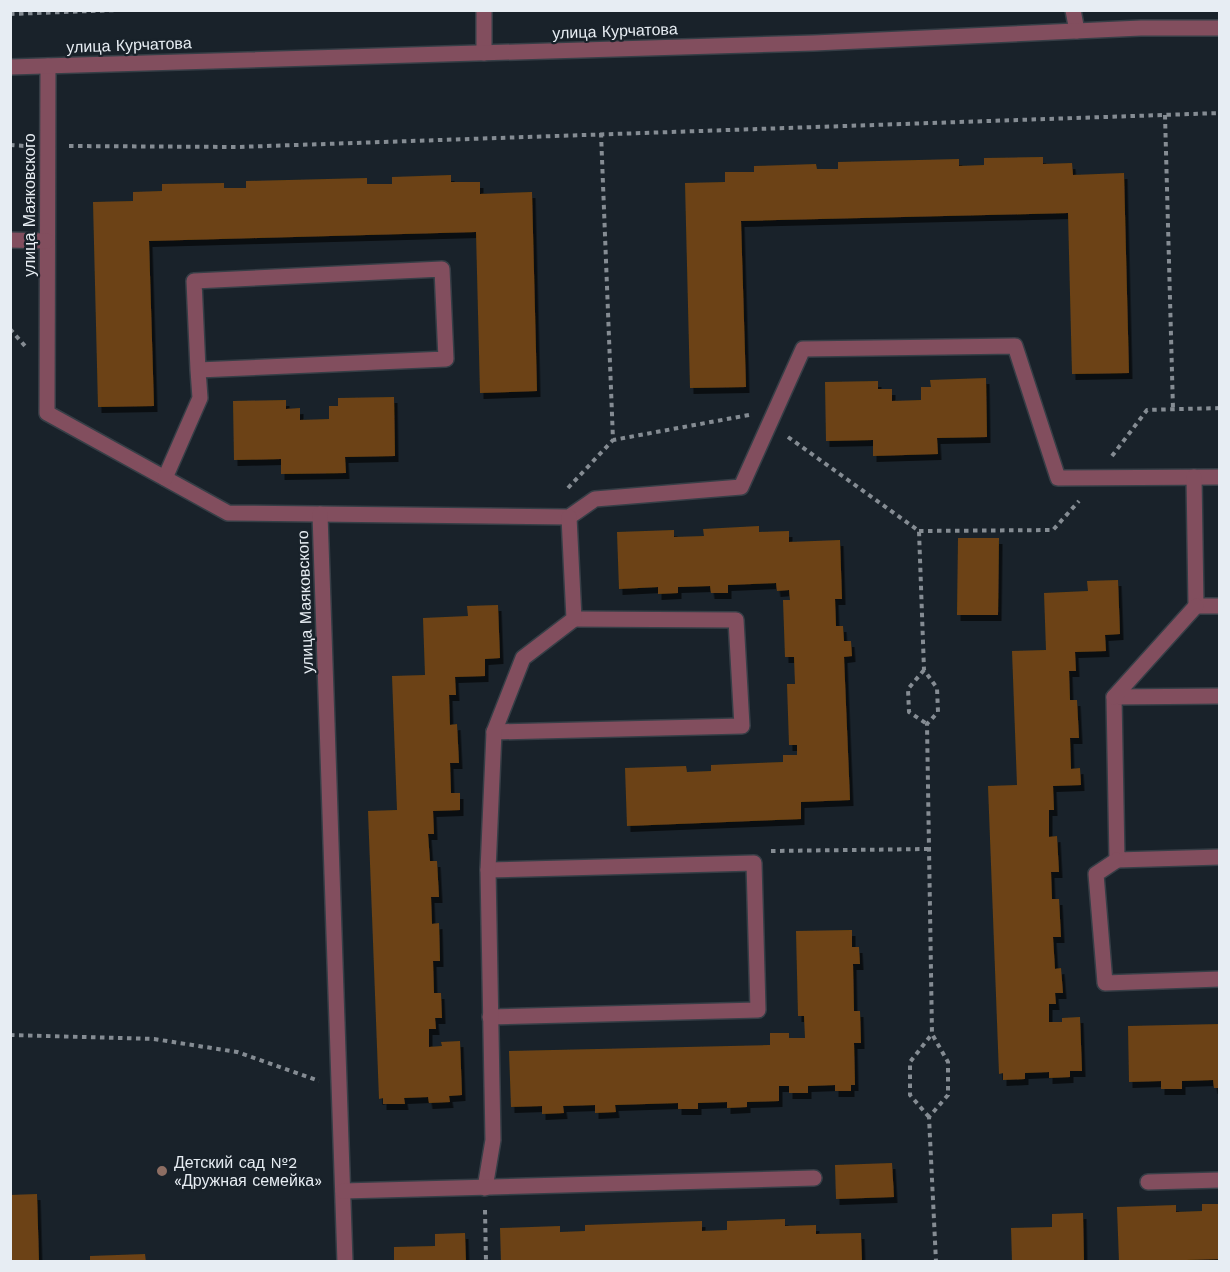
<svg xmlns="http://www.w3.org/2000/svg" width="1230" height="1272" viewBox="0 0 1230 1272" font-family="'Work Sans',sans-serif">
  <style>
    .building { fill: #6c4313; filter: url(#shadow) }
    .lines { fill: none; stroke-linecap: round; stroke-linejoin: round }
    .minor-casing { stroke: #363e46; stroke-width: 18 }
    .path { stroke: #858c93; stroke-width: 4; stroke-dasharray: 4.5 4.5; stroke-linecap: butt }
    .minor { stroke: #824e5e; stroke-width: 15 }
    .education-dot { fill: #8d6e63; stroke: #19222a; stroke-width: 2 }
    .labels { text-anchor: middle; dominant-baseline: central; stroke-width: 4.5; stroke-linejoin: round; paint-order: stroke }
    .street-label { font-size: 16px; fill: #e7edf3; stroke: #19222a }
    .poi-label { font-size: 16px; fill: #e7edf3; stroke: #19222a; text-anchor: start }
  </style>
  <defs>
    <filter id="shadow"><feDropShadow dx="3.5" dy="6" stdDeviation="0" flood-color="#0009"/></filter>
  </defs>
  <rect width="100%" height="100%" fill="#19222a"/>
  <g class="building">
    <polygon points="1043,157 1043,164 1072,163 1073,175 1124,173 1129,373 1072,374 1068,213 741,221 746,387 690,388 685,183 725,182 725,172 754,172 754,166 816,164 817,169 838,169 838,162 959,159 959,166 984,165 984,158"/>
    <polygon points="451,175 451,182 480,182 480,194 532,192 537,391 480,393 476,232 149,241 154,406 98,407 93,202 133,201 133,192 162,191 162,184 224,183 224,188 246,188 246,181 367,178 367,184 392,184 392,177"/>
    <polygon points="986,378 987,437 937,438 938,454 873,456 873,440 826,441 825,382 878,381 878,389 892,389 892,401 921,400 921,387 931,387 930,380"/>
    <polygon points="394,397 395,456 345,457 346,473 281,474 281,459 234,460 233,401 286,400 286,409 300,408 300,420 329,419 329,406 338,406 338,398"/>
    <polygon points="759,526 759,532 789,531 789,542 840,540 842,599 835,599 836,626 843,626 844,641 851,641 852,656 844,657 850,800 801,802 801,819 627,826 625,768 686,766 687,772 711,771 711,765 783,762 783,755 797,755 797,745 789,745 787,684 795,684 794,657 785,657 783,600 790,600 789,590 777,591 776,583 728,585 728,593 711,593 710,586 678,587 678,593 658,594 658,587 619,589 617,532 674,530 674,537 704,536 703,529"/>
    <polygon points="958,538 999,538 998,615 957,615"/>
    <polygon points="1118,580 1120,634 1105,635 1106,651 1075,652 1076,671 1069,671 1070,700 1077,700 1079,738 1070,738 1071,769 1080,768 1081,785 1053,786 1054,810 1049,810 1049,837 1057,836 1059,872 1051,872 1052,899 1059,899 1061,937 1053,937 1055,969 1061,968 1063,993 1055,993 1056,1004 1049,1004 1049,1022 1062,1022 1062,1018 1080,1017 1082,1071 1070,1071 1070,1077 1049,1078 1049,1072 1025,1073 1025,1079 1003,1080 1003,1073 999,1074 988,786 1017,785 1012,651 1046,650 1044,593 1088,591 1087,581"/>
    <polygon points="498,605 500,658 485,659 485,676 455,677 456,695 449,695 450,725 457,724 459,763 450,763 451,793 460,793 460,810 433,811 434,834 428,834 430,861 437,861 439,897 431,897 432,924 439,923 440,961 433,961 434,993 441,993 442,1018 435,1018 436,1029 429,1029 429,1047 442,1046 441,1042 460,1041 462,1095 449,1096 450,1102 429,1103 428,1097 404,1098 405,1104 383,1104 383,1098 379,1099 368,811 397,810 392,676 425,675 423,618 468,616 467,606"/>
    <polygon points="852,930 852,947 859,947 860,964 853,964 854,1011 860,1011 861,1043 854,1043 855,1085 851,1085 851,1091 835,1091 835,1085 808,1086 808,1093 789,1093 789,1086 779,1086 779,1101 747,1102 747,1107 727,1108 727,1102 698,1103 698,1109 678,1109 678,1103 615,1105 616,1112 595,1113 595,1105 563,1106 564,1113 542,1114 542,1106 511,1107 509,1051 770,1045 770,1033 789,1033 789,1038 805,1038 804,1016 798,1016 796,931"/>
    <polygon points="1220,1024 1220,1088 1214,1088 1213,1080 1182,1081 1182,1089 1161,1089 1161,1081 1129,1082 1128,1026"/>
    <polygon points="892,1163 894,1197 836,1199 835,1165"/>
    <polygon points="37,1194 39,1262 10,1262 10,1195"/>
    <polygon points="1202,1204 1220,1204 1220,1259 1119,1262 1117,1207 1176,1205 1176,1212 1202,1211"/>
    <polygon points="1083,1213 1084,1262 1012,1262 1011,1228 1052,1227 1052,1214"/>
    <polygon points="785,1219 785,1226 816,1225 816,1234 861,1233 862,1262 501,1262 500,1228 560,1226 560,1232 585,1231 585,1225 702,1221 702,1231 727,1230 727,1221"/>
    <polygon points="465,1233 466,1262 394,1262 394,1247 435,1246 435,1234"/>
    <polygon points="145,1254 146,1262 90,1262 90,1256"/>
  </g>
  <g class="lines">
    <defs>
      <g id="minor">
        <polyline points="484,10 484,53"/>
        <polyline points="1073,10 1077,31"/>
        <polyline points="48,66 47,413 228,513 569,517 595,499 741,487 803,349 1015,346 1058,478 1220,477"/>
        <polyline points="10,67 814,43 1141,28 1220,28"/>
        <polyline points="10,240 47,241"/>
        <polyline points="1194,477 1196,606 1220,606"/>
        <polyline points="165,478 200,398 198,370 446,359 442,269 194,281 198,370"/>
        <polyline points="320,514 345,1262"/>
        <polyline points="1220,696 1114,697 1117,860 1220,857"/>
        <polyline points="1114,697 1196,606"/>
        <polyline points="494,732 742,726 736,620 574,619"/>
        <polyline points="1117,860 1096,874 1105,983 1220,979"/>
        <polyline points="488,870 754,863 758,1010 490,1017"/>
        <polyline points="1148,1182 1220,1180"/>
        <polyline points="485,1188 493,1140 488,870 494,732 523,658 574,619 569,517"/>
        <polyline points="343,1191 814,1178"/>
      </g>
    </defs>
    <use href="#minor" class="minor-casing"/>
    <g class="path">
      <polyline points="10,14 119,10"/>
      <polyline points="1165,115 1173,409"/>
      <polyline points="601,133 613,440 749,415"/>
      <polyline points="10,145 25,146"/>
      <polyline points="69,146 238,147 1220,113"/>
      <polyline points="10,329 25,346"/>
      <polyline points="788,437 919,531 924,670 937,688 938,712 927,724 932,1034 948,1062 948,1095 929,1117 936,1262"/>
      <polyline points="1112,456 1147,410 1220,408"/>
      <polyline points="568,488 613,440"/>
      <polyline points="919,531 1053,530 1079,501"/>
      <polyline points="924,670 908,689 909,712 927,724"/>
      <polyline points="771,851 929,849"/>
      <polyline points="10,1035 154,1039 237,1052 319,1081"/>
      <polyline points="929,1117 910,1095 910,1062 932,1034"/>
      <polyline points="485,1210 486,1262"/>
    </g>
    <use href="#minor" class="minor"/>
  </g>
  <circle class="education-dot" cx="162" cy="1171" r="6"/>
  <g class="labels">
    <g class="street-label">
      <text transform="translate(615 31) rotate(-2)">улица Курчатова</text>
      <text transform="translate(129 45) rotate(-2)">улица Курчатова</text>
      <text transform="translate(29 205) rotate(-90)">улица Маяковского</text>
      <text transform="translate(305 602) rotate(-92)">улица Маяковского</text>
    </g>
    <g class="poi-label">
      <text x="174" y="1162">Детский сад №2<tspan x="174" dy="18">«Дружная семейка»</tspan></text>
    </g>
  </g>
  <rect width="1230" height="1272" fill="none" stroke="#e7edf3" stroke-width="24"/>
</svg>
